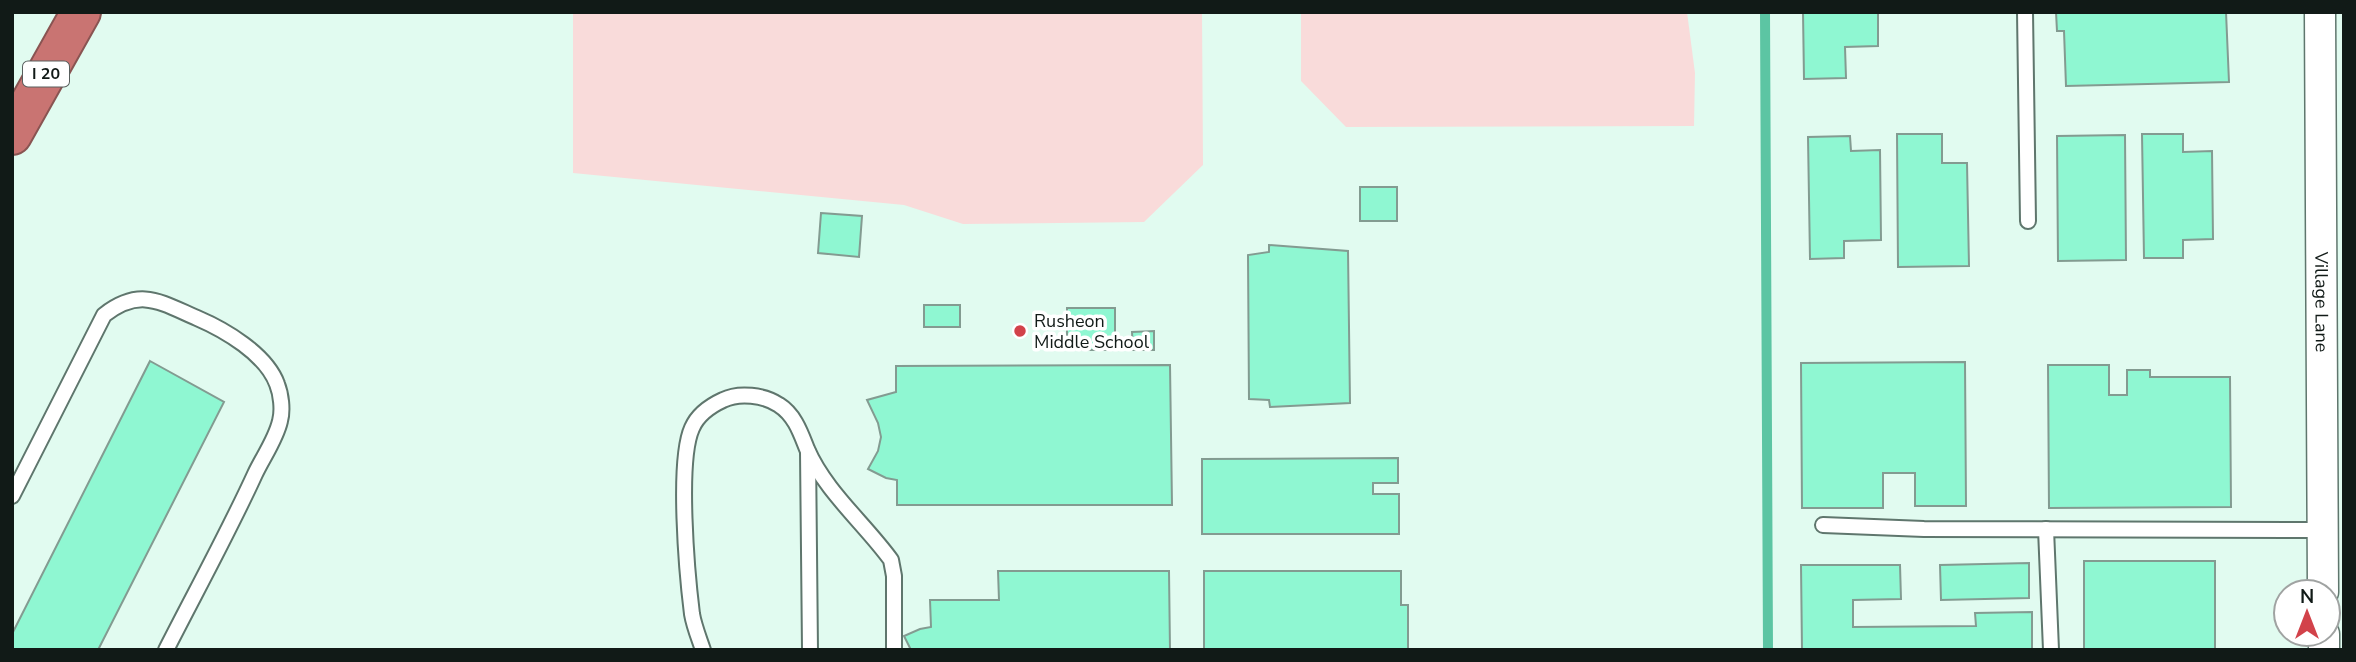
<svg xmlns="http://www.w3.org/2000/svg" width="2356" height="662" viewBox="0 0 2356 662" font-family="'Nunito Sans',sans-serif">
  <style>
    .green { fill: #f9dbda }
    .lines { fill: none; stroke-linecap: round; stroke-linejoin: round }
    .stream { stroke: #5cc5a3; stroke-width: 10 }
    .building { fill: #8ff7d2; stroke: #839b91; stroke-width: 2 }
    .lane-casing { stroke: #5f766d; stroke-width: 18 }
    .street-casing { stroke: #5f766d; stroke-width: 33 }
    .highway-casing { stroke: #895452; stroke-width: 42 }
    .lane { stroke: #fff; stroke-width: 14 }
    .street { stroke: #fff; stroke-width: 30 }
    .highway { stroke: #c97472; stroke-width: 38 }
    .poi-dot { fill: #d2424a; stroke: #fff; stroke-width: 2.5 }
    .labels { text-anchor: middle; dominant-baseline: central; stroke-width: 7; stroke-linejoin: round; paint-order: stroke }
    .shield { fill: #fff; stroke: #585f5d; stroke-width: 2 }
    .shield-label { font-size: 16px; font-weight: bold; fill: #111a17 }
    .street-label { font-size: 18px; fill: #111a17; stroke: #fff }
    .poi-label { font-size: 18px; fill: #111a17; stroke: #fff; text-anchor: start }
  </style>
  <rect width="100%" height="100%" fill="#e1fbf0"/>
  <g class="green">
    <polygon points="573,12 1202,12 1203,165 1144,222 963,224 904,205 573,173"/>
    <polygon points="1301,12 1687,12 1695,73 1694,126 1346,127 1301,81"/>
  </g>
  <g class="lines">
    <polyline class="stream" points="1765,12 1768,650"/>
  </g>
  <g class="building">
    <polygon points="1803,12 1878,12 1878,46 1845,47 1846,78 1804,79"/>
    <polygon points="2056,12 2226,12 2229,82 2066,86 2064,31 2057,31"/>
    <polygon points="1897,134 1942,134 1942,163 1967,163 1969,266 1898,267"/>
    <polygon points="2142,134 2183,134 2183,152 2212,151 2213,239 2183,240 2183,258 2144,258"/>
    <polygon points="2125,135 2126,260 2058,261 2057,136"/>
    <polygon points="1850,136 1851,151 1880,150 1881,240 1844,241 1844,258 1810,259 1808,137"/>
    <rect x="1360" y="187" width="37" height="34"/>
    <polygon points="821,213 862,216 859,257 818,253"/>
    <polygon points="1269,245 1348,251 1350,403 1270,407 1269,400 1249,399 1248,255 1269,252"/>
    <rect x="924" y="305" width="36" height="22"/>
    <rect x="1067" y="308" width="48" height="42"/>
    <polygon points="1154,331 1154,350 1133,350 1132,332"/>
    <polygon points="150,361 224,402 98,650 12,650 12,634"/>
    <polygon points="1965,362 1966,506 1915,506 1915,473 1883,473 1883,508 1802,508 1801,363"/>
    <polygon points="1170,365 1172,505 897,505 897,480 886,478 868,469 878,451 881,437 878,423 867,400 896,392 896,366"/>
    <polygon points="2048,365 2109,365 2109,395 2127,395 2127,370 2150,370 2150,377 2230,377 2231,507 2049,508"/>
    <polygon points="1398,458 1398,483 1373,483 1373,494 1399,494 1399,534 1202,534 1202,459"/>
    <rect x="2084" y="561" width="131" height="89"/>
    <polygon points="2029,563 2029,598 1941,600 1940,565"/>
    <polygon points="1801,565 1900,565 1901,599 1853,600 1853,627 1976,626 1975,613 2032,612 2032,650 1802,650"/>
    <polygon points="998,571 1169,571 1170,650 911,650 904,636 920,629 931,627 930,600 999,600"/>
    <polygon points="1204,571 1401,571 1401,605 1408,605 1408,650 1204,650"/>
  </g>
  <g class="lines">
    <defs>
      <g id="lane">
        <polyline points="2025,12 2028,221"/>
        <polyline points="808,452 810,650"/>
        <path d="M 12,496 L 104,315 C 140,287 160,302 197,318 C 225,330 266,354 277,384 C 281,394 283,410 280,421 C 276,439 263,457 255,474 C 228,533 196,591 166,650"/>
        <polyline points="1823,525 1924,529 2322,530"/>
        <polyline points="2046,529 2051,650"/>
        <path d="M 703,650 C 699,638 694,626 692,614 C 687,574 677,461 692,428 C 698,414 710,406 723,400 C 739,392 764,395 779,405 C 795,415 801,434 807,449 C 825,491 865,524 891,560 L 894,576 L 894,650"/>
      </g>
      <g id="street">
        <path id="s1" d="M 2320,12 L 2323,592"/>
        <polyline points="2324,634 2324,650"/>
      </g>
      <polyline id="highway" points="12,135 81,12"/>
    </defs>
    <use href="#lane" class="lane-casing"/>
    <use href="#street" class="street-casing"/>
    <use href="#highway" class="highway-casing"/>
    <use href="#lane" class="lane"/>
    <use href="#street" class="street"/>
    <use href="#highway" class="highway"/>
  </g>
  <circle class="poi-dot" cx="1020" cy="331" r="7"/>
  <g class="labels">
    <rect class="shield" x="23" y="61.5" width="46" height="25" rx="5"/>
    <g class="shield-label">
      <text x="46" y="74">I 20</text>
    </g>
    <g class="street-label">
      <text stroke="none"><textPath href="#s1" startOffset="290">Village Lane</textPath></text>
    </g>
    <g class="poi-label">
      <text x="1034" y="321">Rusheon<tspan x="1034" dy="21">Middle School</tspan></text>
    </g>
  </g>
  <rect width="2356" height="662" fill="none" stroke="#111a17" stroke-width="28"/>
  <g transform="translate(2307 613)"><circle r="33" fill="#ffffff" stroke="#a0a3a2" stroke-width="2"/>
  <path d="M0-5L12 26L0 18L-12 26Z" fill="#d2424a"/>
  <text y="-10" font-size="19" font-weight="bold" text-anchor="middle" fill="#111a17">N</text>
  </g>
</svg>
